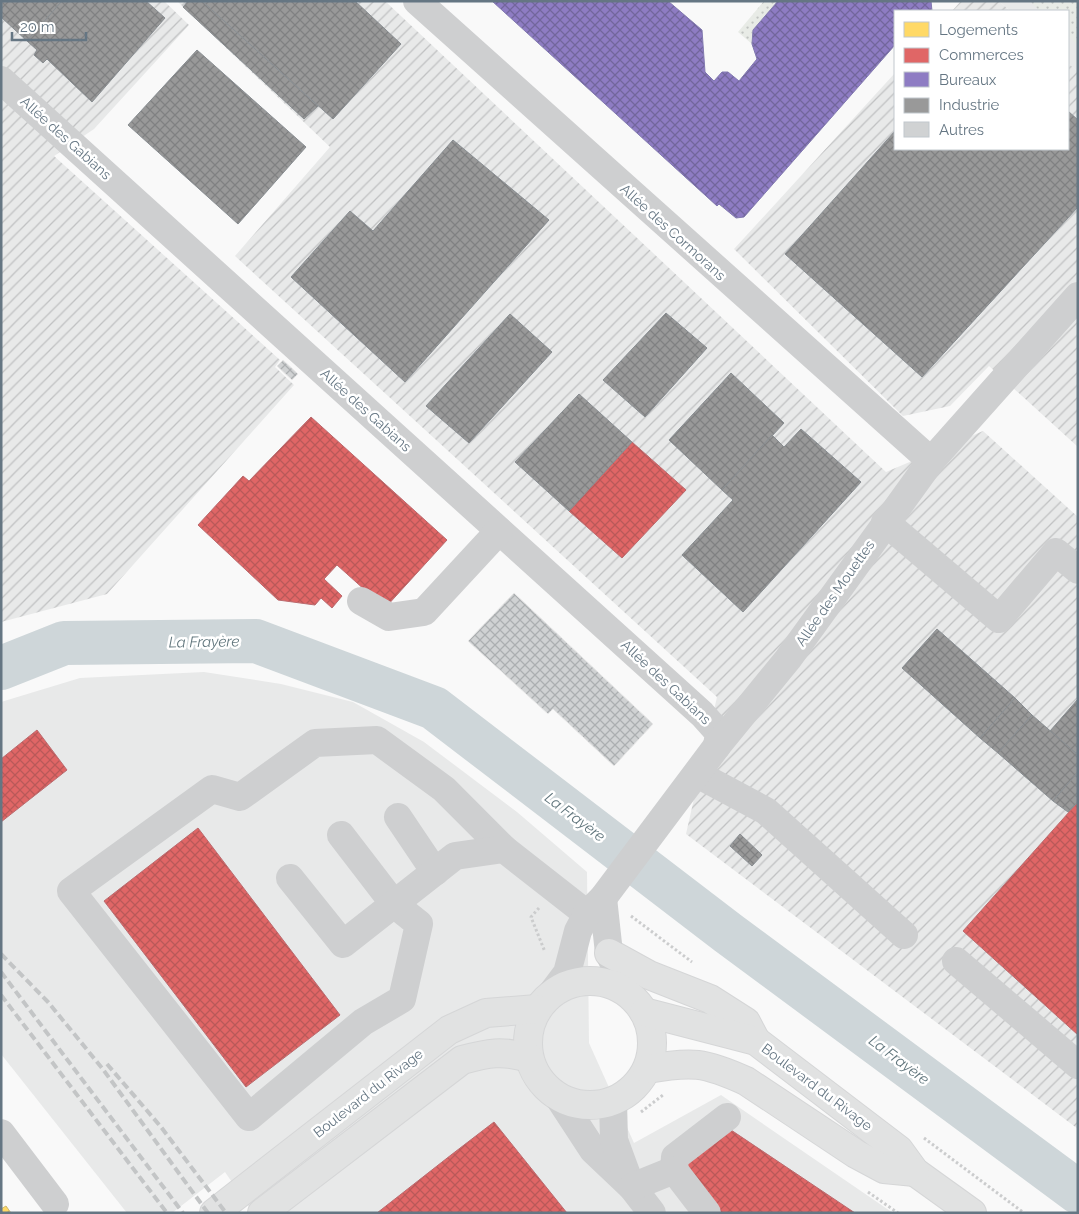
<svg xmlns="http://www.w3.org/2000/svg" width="1079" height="1214" viewBox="0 0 1079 1214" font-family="Raleway,sans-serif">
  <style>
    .built { fill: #e8e9e9 }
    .industrial { fill: url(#industrial-furrows) }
    .grass { fill: url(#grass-dots) }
    .homes { fill: url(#homes-cross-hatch); stroke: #d1bb6f }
    .shops { fill: url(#shops-cross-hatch); stroke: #bb6b6f }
    .offices { fill: url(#offices-cross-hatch); stroke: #827ab0 }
    .industry { fill: url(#industry-cross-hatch); stroke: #898e92 }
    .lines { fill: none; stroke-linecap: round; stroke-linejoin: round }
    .river { stroke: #ced6d9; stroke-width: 44 }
    .building { fill: url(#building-cross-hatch); stroke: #e8e8e8 }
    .major-casing { stroke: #d5d6d7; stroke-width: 30 }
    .path { stroke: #cbcccd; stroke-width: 3; stroke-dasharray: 2.5 2.5; stroke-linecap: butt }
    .minor { stroke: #cecfd0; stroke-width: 28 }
    .major { stroke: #e1e2e2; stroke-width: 28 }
    .rail { stroke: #c3c5c6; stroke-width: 4; stroke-dasharray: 8 4; stroke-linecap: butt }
    .labels { text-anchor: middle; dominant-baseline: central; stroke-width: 5; stroke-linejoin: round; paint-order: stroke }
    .street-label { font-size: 14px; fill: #657683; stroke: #fff }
    .water-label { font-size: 15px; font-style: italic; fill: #60757c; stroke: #fff }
  </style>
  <defs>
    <pattern id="industrial-furrows" width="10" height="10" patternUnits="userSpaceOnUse" patternTransform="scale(1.25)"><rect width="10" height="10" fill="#e8e9e9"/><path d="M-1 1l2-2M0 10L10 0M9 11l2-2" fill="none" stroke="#c0c1c2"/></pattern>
    <pattern id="grass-dots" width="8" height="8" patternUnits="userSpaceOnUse" patternTransform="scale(1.25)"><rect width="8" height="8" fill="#e8ebe6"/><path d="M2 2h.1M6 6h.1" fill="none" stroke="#c0c3c0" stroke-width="1.8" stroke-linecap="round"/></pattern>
    <pattern id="homes-cross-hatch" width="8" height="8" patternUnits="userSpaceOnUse" patternTransform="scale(1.25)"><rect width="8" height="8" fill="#ffd966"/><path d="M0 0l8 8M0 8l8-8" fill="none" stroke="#d2b559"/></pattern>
    <pattern id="shops-cross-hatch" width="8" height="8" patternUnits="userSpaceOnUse" patternTransform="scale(1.25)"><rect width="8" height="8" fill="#e06666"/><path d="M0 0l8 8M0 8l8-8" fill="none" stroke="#b95959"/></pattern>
    <pattern id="offices-cross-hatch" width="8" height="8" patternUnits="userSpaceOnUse" patternTransform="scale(1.25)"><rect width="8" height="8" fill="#8e7cc3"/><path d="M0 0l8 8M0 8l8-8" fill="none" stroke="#72669c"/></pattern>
    <pattern id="industry-cross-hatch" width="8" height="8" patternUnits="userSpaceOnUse" patternTransform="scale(1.25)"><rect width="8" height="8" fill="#999"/><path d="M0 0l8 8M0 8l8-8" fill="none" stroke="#808182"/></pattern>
    <pattern id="building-cross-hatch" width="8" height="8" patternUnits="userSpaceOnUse" patternTransform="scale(1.25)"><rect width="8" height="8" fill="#d0d2d3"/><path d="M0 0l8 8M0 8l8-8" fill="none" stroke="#acafb1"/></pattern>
  </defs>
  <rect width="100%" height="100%" fill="#f9f9f9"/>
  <g class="built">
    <polygon points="999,1 1078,1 1078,72 1068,63 1068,11 1010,11"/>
    <polygon points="204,672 281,684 353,702 424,742 517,812 587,872 589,1043 634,1143 721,1095 893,1213 253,1213 225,1172 172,1213 127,1213 1,1054 1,702 80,678"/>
  </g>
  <g class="industrial">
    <polygon points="1,1 164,1 189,25 94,129 54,156 280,360 275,367 294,385 107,594 1,622"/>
    <polygon points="177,1 385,1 886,472 983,431 1078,517 1078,1129 686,834 717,697 235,256 330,147"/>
    <polygon points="961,1 999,1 1010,11 952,11"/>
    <polygon points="1068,63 1078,72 1078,447 989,366 950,406 903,416 734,249 895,73 895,149 1068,149"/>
  </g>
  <g class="grass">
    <polygon points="764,1 778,1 753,30 752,44 738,32"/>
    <polygon points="1030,1 1078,1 1078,45 1068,36 1068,11 1040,11"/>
  </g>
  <polygon class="homes" points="6,1206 11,1213 1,1213 1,1209"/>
  <g class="shops">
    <polygon points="311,417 447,540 385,608 337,565 324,579 342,596 332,608 321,598 315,605 278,600 198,525 243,476 249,481"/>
    <polygon points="632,442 686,490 622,558 569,511"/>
    <polygon points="37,730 67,770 1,822 1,759"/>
    <polygon points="1078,802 1078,1035 963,931"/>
    <polygon points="198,828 340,1015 246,1087 104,901"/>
    <polygon points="494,1122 567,1213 377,1213 451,1155"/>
    <polygon points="731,1130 855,1213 720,1213 684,1166"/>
  </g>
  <polygon class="offices" points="492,1 668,1 702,30 705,72 714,81 722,72 728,72 739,81 757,59 752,44 753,30 778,1 931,1 932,11 895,11 895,45 744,217 736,218 719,204 717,206"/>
  <g class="industry">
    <polygon points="4,1 62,1 27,41 1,17 1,4"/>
    <polygon points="62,1 146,1 165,18 92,102 47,59 43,63 34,55 37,50 27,41"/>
    <polygon points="188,1 202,1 318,106 304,119 183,7"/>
    <polygon points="202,1 355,1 401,44 333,119"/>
    <polygon points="197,50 306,147 238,224 128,125"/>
    <polygon points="1068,111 1078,120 1078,207 922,377 785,254 895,131 895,149 1068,149"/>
    <polygon points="453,140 549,220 405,382 291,277 350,211 373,231"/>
    <polygon points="666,313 707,348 645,417 603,380"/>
    <polygon points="510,314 552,352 469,443 426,406"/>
    <polygon points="731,373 784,423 722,490 669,440"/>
    <polygon points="579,394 632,442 569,511 515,462"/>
    <polygon points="801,429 861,482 743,612 682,555 733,500 722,490 772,435 784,447"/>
    <polygon points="937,629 1015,698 980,738 902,668"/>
    <polygon points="1015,698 1032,715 998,753 980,738"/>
    <polygon points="1078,699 1078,755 1050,731"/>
    <polygon points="1032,715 1078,755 1078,772 1053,801 998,753"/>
    <polygon points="1078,772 1078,802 1068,812 1053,801"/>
    <polygon points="740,834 762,855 752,866 730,846"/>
  </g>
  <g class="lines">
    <polyline class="river" points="1,668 64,643 256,641 434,708 728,933 1078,1192"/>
  </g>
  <g class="building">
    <polygon points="283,360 298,374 292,380 277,366"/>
    <polygon points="514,593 653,724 614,766 553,709 548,714 468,641"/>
  </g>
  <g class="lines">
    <defs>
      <g id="major">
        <polyline points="609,953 649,975 710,999 746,1022 756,1041"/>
        <circle cx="590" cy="1043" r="62"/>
        <polyline points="644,1012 756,1041 899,1150 915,1172 972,1213"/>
        <path d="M 647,1069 C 692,1061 704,1062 746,1081 L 856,1154 L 884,1169 L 915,1172"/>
        <polyline points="214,1213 449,1030 486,1013 537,1009"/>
        <path d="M 262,1213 L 462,1060 C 488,1053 502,1050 529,1058"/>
      </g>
    </defs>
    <use href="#major" class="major-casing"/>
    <g class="path">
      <polyline points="539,908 531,917 545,952"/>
      <polyline points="631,916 692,962"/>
      <polyline points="641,1112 663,1095"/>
      <polyline points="924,1138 1024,1213"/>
      <polyline points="868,1192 898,1213"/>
    </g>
    <g class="minor">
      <polyline points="417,1 931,461"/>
      <polyline points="1,80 702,714 719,733 717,746"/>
      <polyline points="885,522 999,619 1056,552 1078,570"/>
      <polyline points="361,601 389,617 424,612 499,531"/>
      <polyline points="697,774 766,811 904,935"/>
      <polyline points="398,817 435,872"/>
      <polyline points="341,835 394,904 419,924 402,999 363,1022 249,1117 71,891 212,789 240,797 315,743 377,740 444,789 504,849"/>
      <polyline points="290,878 343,944 455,856 504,849 587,914"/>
      <polyline points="603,898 609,953 627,993"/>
      <polyline points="956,961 1078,1065"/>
      <polyline points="552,993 567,973 578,931 587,914 603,898 717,746 788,659 931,461 1078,296"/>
      <polyline points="559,1098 593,1150 632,1187 652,1213"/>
      <polyline points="613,1101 614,1140 628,1178"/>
      <polyline points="1,1133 55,1204"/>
      <polyline points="674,1170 675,1157 727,1117"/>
      <polyline points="632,1187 674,1170 707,1213"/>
    </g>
    <use href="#major" class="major"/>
    <g class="rail">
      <polyline points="1,954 48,1002 102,1068 208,1213"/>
      <polyline points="1,972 183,1213"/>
      <polyline points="1,995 167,1213"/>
      <polyline points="107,1064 161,1127 226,1213"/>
    </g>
  </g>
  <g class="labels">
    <g class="street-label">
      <text transform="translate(66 138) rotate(42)">Allée des Gabians</text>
      <text transform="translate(673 232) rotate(42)">Allée des Cormorans</text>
      <text transform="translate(366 410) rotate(42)">Allée des Gabians</text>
      <text transform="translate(835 593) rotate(-55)">Allée des Mouettes</text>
      <text transform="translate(666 682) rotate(43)">Allée des Gabians</text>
      <text transform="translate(817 1087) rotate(37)">Boulevard du Rivage</text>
      <text transform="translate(368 1093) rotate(-38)">Boulevard du Rivage</text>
    </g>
    <g class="water-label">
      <text transform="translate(204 642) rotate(-1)">La Frayère</text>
      <text transform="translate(575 817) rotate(37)">La Frayère</text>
      <text transform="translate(899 1060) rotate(37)">La Frayère</text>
    </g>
  </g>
  <rect width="1079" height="1214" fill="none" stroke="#657683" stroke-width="5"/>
  <rect x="894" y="10" width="175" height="140" fill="#ffffff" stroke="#c1c8cd"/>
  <rect x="904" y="22" width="25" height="15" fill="#ffd966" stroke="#c1c8cd"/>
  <text x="939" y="35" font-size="15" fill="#657683">Logements</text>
  <rect x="904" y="48" width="25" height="15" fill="#e06666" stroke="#c1c8cd"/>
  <text x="939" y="60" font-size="15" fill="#657683">Commerces</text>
  <rect x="904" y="72" width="25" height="15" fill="#8e7cc3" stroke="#c1c8cd"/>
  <text x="939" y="85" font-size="15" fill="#657683">Bureaux</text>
  <rect x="904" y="98" width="25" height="15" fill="#999999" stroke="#c1c8cd"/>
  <text x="939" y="110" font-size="15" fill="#657683">Industrie</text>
  <rect x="904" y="122" width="25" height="15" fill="#d0d2d3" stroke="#c1c8cd"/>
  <text x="939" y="135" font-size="15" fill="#657683">Autres</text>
  <path d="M12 32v8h74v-8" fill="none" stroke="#657683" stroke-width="2.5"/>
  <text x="20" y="32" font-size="15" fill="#657683" stroke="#ffffff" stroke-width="4" paint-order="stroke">20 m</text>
</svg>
